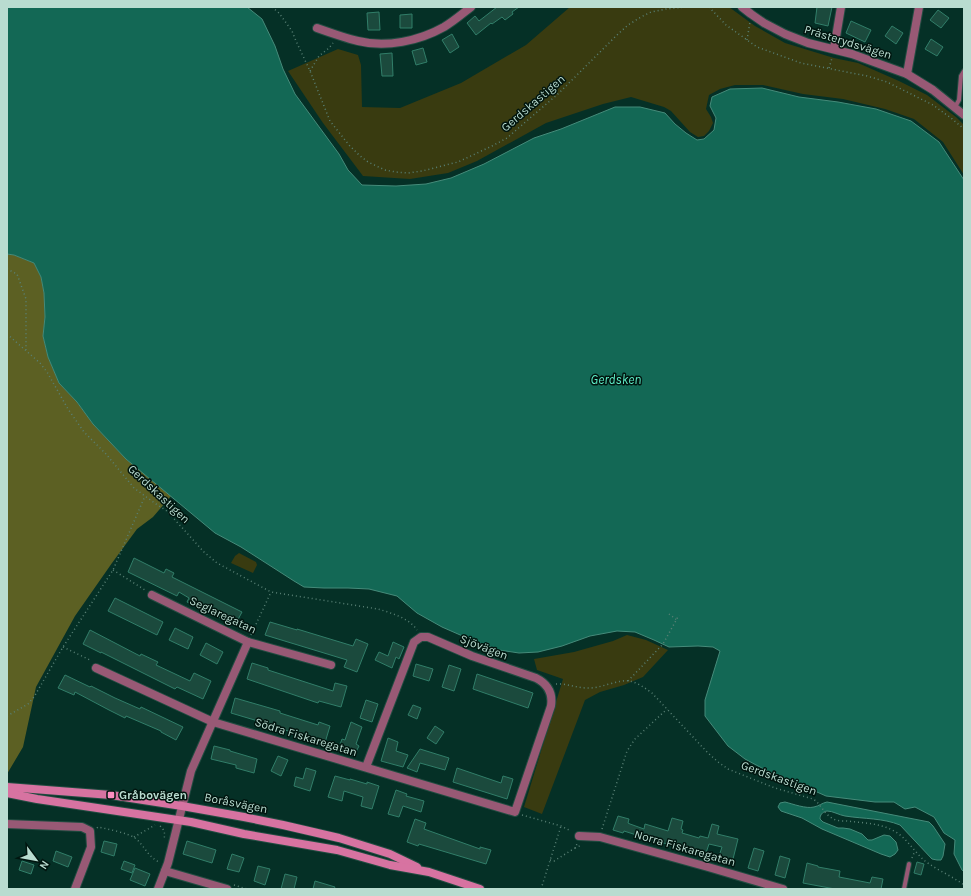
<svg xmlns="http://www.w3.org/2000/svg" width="971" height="896" viewBox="0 0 971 896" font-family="Karla,sans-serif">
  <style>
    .green { fill: #393b10 }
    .forest { fill: #5c6023 }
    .water { fill: #136855; stroke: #458b7a }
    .building { fill: #1b4a3d; stroke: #317e69 }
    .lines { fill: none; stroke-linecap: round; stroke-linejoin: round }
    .service-casing { stroke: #224c41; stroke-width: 6 }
    .minor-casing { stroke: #224c41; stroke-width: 10 }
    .secondary-casing { stroke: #224c41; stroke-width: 10 }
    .path { stroke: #598075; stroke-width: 1.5; stroke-dasharray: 1 3; stroke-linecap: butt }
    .service { stroke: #985975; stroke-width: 4 }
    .minor { stroke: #985975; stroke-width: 8 }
    .secondary { stroke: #d773a1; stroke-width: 8 }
    .poi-dot { fill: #fd8ec0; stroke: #01150f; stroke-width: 1.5 }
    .labels { text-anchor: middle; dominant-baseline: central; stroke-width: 3; stroke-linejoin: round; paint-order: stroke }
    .street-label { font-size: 12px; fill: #b9dcd0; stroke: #01150f }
    .poi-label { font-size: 12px; font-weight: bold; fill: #b9dcd0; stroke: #01150f; text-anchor: start }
    .water-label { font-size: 13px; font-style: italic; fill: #5fefc9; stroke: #01150f }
  </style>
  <rect width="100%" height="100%" fill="#053026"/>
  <g class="green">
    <polygon points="570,7 729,7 755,26 785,43 834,58 858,63 899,81 927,95 956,117 964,125 964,175 943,142 914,119 885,109 843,99 803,94 763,85 735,85 720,89 709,95 706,109 711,117 713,123 709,131 704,136 698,137 690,132 671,111 664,107 631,97 603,104 546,123 477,161 448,173 410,179 363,176 323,123 288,71 338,49 358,55 361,65 362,107 400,108 461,83 526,45"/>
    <polygon points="239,553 256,562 257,565 253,573 231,563 235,556"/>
    <polygon points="627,635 646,640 668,650 643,677 624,685 600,692 585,700 542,814 524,807 563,679 537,670 534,659 574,652 613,641"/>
  </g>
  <polygon class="forest" points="7,254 14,255 34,263 41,277 44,293 45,317 43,336 48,357 59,383 77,402 93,424 110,442 126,459 171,496 153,517 137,529 112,563 75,616 36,687 23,747 7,774"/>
  <g class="water">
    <polygon points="7,7 247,7 262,19 275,46 283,69 295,94 339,154 348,170 362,185 396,186 426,184 451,178 484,164 534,138 561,129 615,107 640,107 665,113 675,124 686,133 697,140 704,139 714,130 716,118 710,106 712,97 730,89 762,88 799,97 838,102 876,109 911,121 939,142 964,180 964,872 962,870 954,854 955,840 944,833 934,817 915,807 905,809 894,802 875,802 826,796 799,784 773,774 745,759 728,746 705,716 705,700 720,651 713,647 698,646 669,647 654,640 635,632 617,631 590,636 562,646 538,652 519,653 499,650 474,641 442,627 417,613 397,596 369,589 348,588 324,588 304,587 294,581 241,547 215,533 126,459 93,424 77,402 59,383 48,357 43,336 45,317 44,293 41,277 34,263 14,255 7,254"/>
    <path d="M 785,802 C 793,804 806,809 814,807 C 819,806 822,803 827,802 L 929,822 L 933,826 L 945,844 L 943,856 L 941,860 L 937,860 L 932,859 L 900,825 C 883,818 864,819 845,816 C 839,815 833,811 827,811 C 822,812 820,815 820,819 L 823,822 L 838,828 L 843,828 L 850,829 L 862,834 L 868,840 L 872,840 L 884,835 L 890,836 L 896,842 L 898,850 L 895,854 L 890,857 L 881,854 L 822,829 L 802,818 L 781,811 L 778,807 L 780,803 Z"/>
  </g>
  <g class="building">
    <polygon points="497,7 519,7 512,12 513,14 505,20 502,17 492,24 491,23 476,35 467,23 475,16 479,21"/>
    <polygon points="817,7 832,7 828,26 815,23"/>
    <polygon points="938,10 949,18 941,28 930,20"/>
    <polygon points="379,12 380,30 368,30 367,13"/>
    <polygon points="412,14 412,28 400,28 400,15"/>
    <polygon points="851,21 871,30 865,42 846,33"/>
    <polygon points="892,26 903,33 896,44 885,36"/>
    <polygon points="452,34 459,47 450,53 442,40"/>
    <polygon points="931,39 943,47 937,56 925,49"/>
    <polygon points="423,48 427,62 416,65 412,51"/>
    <polygon points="392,53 393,76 382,76 380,54"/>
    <polygon points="134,558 164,573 166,569 174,573 172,577 242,612 235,625 187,602 189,598 179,592 177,596 128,572"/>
    <polygon points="115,598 163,622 157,635 108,611"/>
    <polygon points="270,622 297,630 297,629 353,646 356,639 368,644 357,672 344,667 347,660 265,635"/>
    <polygon points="175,628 193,637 188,649 169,640"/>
    <polygon points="90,630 140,656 141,654 158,662 156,665 190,681 194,673 211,681 203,699 177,687 175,689 101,652 101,653 83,644"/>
    <polygon points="393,642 404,647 399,659 396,657 392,668 375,660 379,652 388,656"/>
    <polygon points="206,643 223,652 217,664 200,655"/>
    <polygon points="252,663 268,668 268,670 333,691 335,683 347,686 341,707 319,701 318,703 247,679"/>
    <polygon points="416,664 433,669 429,681 413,676"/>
    <polygon points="449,665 461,669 454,691 442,687"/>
    <polygon points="477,674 533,693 528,708 473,689"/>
    <polygon points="65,675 90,687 91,686 115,698 140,709 141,707 183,727 176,740 161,732 161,731 126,716 125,718 109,710 75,692 74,695 58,688"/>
    <polygon points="235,698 280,711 280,713 318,725 319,722 330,726 324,746 313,742 314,739 285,730 285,729 231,713"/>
    <polygon points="366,700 378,704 372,722 360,718"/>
    <polygon points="413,705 421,708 417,719 408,715"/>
    <polygon points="351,722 362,727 356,744 359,746 354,756 338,750 342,739 345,740"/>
    <polygon points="435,726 444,732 436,744 427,738"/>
    <polygon points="388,738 398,742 396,751 408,755 403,767 381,761"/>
    <polygon points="214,746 230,750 230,751 257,759 254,773 236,768 236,765 211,759"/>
    <polygon points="420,749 449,758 445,770 420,763 417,772 407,768"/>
    <polygon points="278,756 288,760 281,776 271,771"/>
    <polygon points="306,768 316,771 310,791 294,786 296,777 303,779"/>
    <polygon points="457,768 501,783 503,776 513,779 507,799 453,782"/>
    <polygon points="335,776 350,780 350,779 367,784 367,782 379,786 372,809 361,806 363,797 344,791 342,801 328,797"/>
    <polygon points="396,790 407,794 406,796 424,801 421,812 403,806 399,817 388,814"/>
    <polygon points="618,816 629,819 628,823 630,824 644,829 645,824 668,831 672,818 683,821 681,829 683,830 682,833 699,838 700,836 708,838 712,824 719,826 717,834 738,839 732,863 718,859 722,847 709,844 705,856 695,853 696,849 679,844 678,847 649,839 624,831 623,833 613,830"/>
    <polygon points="415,819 426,823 424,829 480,849 480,847 491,850 486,864 419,844 418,846 407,842"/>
    <polygon points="104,841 117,844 114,856 101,852"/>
    <polygon points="187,841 216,850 212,863 183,854"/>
    <polygon points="754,848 764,851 758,871 748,868"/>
    <polygon points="56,851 72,857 68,867 53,861"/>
    <polygon points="232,854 244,858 239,872 227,869"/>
    <polygon points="780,856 790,859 785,878 775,875"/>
    <polygon points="22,861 34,865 31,874 19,870"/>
    <polygon points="124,861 135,865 132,873 121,869"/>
    <polygon points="917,862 924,864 921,875 914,873"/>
    <polygon points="807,863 818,866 818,867 840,871 839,877 870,883 872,877 883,879 881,889 835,889 803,883"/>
    <polygon points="258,866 270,869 265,885 254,881"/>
    <polygon points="135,868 150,874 145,886 130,880"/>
    <polygon points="285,874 297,877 294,889 281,889"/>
    <polygon points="315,881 335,887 334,889 313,889"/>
  </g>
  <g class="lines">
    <defs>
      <g id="service">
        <polyline points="955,107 959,100 961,76 964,71"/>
        <polyline points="904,889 909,864"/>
      </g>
      <g id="minor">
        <polyline points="742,7 751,14 764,23 785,34 808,43 852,54 907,74 933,90 964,115"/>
        <path d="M 317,28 C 331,33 345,38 358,41 C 386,48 419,41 444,27 C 454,21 462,14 471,7"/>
        <polyline points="834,49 841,7"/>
        <polyline points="907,74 919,7"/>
        <polyline points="152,595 248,642 331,665"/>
        <path d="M 96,668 L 213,722 L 515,812 L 551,706 C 553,693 548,684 536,678 L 472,656 L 428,637 L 421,637 L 414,642 L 366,767"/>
        <polyline points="7,824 82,827 90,831 91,847 75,889"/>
        <polyline points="579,836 600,837 708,867 783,889"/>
        <polyline points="165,871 227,889"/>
        <polyline points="158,889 168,863 191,771 248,642"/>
      </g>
      <g id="secondary">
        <polyline points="7,787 111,795 182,806 244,817 283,825 339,838 390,854 417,867"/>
        <polyline points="7,793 37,799 191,822 244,834 337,850 390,865 429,872 480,889"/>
      </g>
    </defs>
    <use href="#service" class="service-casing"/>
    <use href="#minor" class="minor-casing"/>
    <use href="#secondary" class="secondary-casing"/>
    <g class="path">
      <polyline points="272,7 279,13 292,31 296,41 310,71 330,121 349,145 359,155 368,162 385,170 396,172 408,173 422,171 458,162 492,146 507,138 559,93 617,35 628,25 641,17 651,12 666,9 685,7"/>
      <polyline points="709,7 726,25 757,47 801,63 867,76 887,82 933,105 951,118 964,129"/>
      <polyline points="747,40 750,22"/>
      <polyline points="829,68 832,58"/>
      <polyline points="310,71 319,56 329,48 333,43"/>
      <polyline points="7,269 17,274 26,299 26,350"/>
      <path d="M 7,334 L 40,363 L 47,372 L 68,409 L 84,432 L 106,454 L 134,488 L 156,504 L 167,511 L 204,552 L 217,563 L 271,592 L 378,609 C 391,613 409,618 417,630"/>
      <polyline points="113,570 145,590"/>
      <polyline points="669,614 677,620"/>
      <polyline points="251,635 271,592"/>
      <polyline points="63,647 90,660 91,661"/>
      <polyline points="628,681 663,644 679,615"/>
      <path d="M 556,684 C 566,683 576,688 587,688 C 600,689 618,679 630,681 C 638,683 645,688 652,693 L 707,752 L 718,762 L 728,769 L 775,788 L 813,799 C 821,804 824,814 832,818 C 836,821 842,821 847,821 C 863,823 880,823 894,831 C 907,838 914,852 925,861 C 937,870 952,876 964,885"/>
      <polyline points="7,716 28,704 34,697 63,647 113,570 145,496"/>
      <polyline points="522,815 561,826 571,831"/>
      <path d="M 160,826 C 165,830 165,834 164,839"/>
      <path d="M 97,828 L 98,827 C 107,829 128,833 135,838 C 144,845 148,857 159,862"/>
      <polyline points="602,829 627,751 635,739 667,709"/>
      <polyline points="134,837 155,825"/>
      <polyline points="575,848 582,845"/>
      <polyline points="912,858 915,851"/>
      <polyline points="550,860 554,861 575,848 577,844"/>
      <polyline points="234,885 247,889"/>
      <polyline points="541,889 561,826"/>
    </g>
    <use href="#service" class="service"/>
    <use href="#minor" class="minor"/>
    <use href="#secondary" class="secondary"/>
  </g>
  <rect class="poi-dot" x="107" y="791" width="8" height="8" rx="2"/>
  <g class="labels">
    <g class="street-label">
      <text transform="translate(848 42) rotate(17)">Prästerydsvägen</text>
      <text transform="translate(533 103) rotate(-41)">Gerdskastigen</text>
      <text transform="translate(159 494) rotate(43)">Gerdskastigen</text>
      <text transform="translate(223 615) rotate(25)">Seglaregatan</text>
      <text transform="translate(484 647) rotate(21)">Sjövägen</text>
      <text transform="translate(306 737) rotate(17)">Södra Fiskaregatan</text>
      <text transform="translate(779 778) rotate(20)">Gerdskastigen</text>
      <text transform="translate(236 803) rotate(11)">Boråsvägen</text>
      <text transform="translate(685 848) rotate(16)">Norra Fiskaregatan</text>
    </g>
    <g class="poi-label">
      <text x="119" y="795">Gråbovägen</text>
    </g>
    <g class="water-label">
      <text x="616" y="379">Gerdsken</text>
    </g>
  </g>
  <rect width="971" height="896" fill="none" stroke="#b9dcd0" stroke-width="16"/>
  <g transform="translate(36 860) rotate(122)" stroke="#01150f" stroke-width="3" paint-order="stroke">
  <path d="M0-3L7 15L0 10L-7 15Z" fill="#b9dcd0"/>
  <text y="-6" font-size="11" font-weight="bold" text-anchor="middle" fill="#b9dcd0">N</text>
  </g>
</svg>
